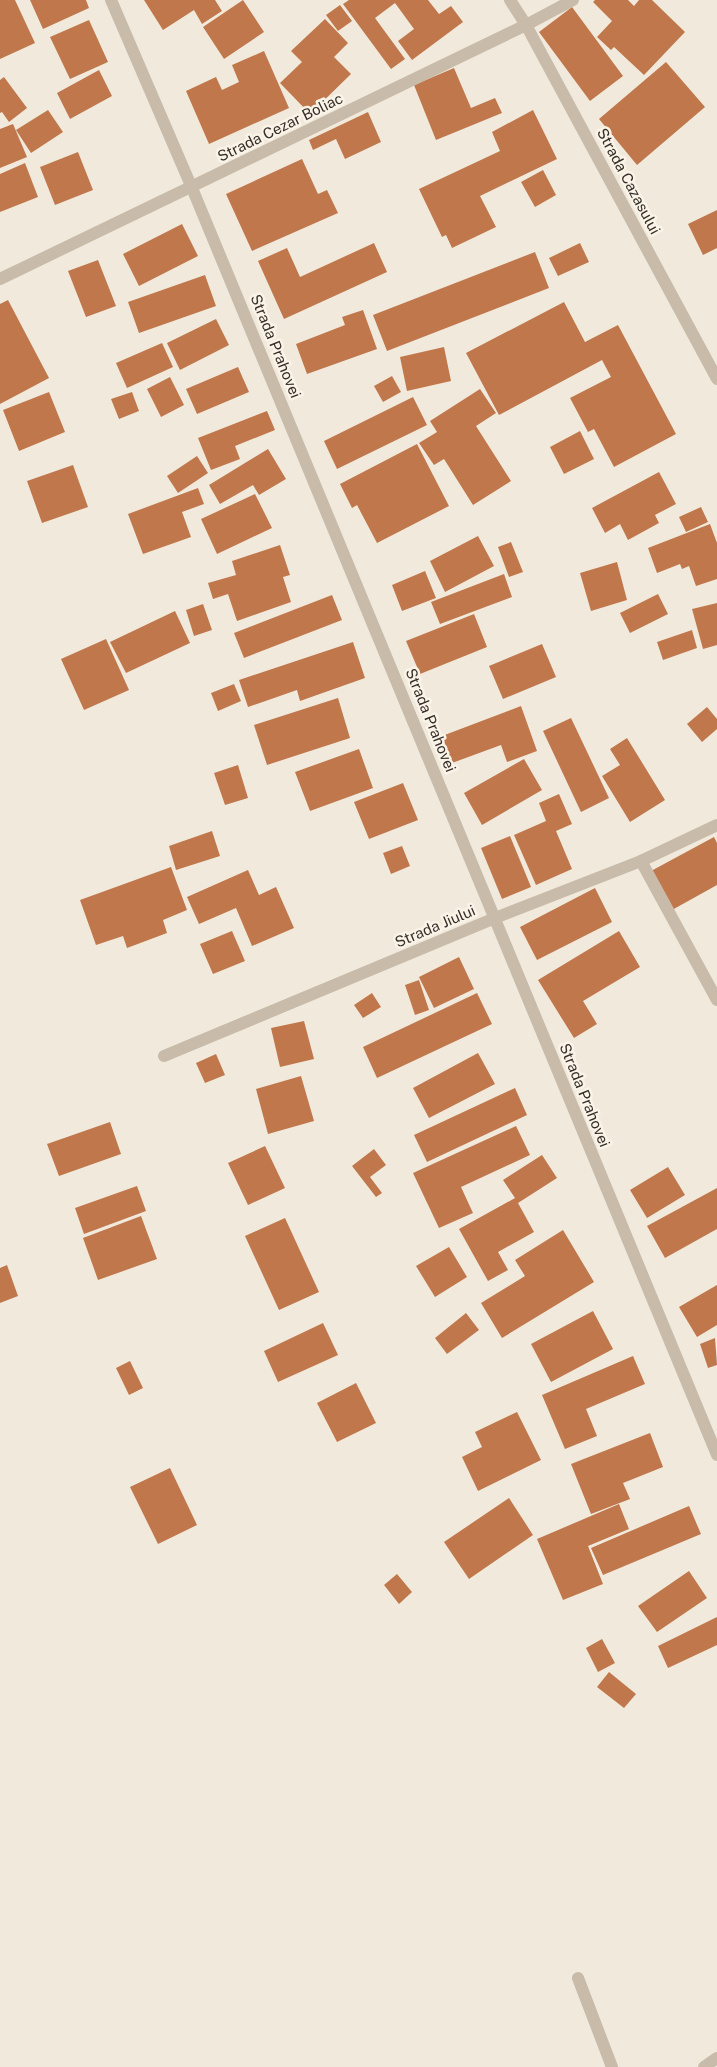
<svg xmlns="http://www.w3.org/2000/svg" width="717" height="2067" viewBox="0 0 717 2067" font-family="'Public Sans',sans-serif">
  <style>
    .building { fill: #c0774b }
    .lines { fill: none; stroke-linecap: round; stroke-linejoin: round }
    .minor { stroke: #c8bba9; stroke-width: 12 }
    .labels { text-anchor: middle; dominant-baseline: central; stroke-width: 5; stroke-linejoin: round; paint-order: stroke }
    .street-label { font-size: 15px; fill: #362e28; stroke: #f9f3e8 }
  </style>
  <rect width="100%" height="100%" fill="#f1eadc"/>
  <g class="building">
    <polygon points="0,0 15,0 35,43 0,59"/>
    <polygon points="30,0 86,0 89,8 43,29"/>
    <polygon points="144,0 215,0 222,11 202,24 194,10 163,30"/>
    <polygon points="243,0 264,32 224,59 203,27"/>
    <polygon points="349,0 428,0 439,14 451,6 463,22 412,60 398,41 414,29 395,3 375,18 405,59 391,69 343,4"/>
    <polygon points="595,0 628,0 634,6 639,0 652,0 685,32 644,75 614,47 611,50 597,37 612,21 593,2"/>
    <polygon points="340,5 352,21 338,31 326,15"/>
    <polygon points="572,7 623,76 590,101 539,32"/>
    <polygon points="325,19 348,43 334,57 351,74 310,114 280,83 302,62 291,51"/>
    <polygon points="89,20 108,62 70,79 50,37"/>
    <polygon points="264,51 289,108 209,144 186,91 216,77 222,90 239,82 232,65"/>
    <polygon points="666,62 705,107 637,165 599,119"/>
    <polygon points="454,68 471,108 495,98 502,113 436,140 414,85"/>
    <polygon points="99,70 112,96 70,119 57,93"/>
    <polygon points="4,77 27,108 9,122 2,112 0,113 0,80"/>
    <polygon points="48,110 63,132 31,153 16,130"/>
    <polygon points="533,110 557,159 480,196 496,227 452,248 446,235 442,237 419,189 500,151 492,132"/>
    <polygon points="368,112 381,142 345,159 336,139 313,150 309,140"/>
    <polygon points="13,124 27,157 0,168 0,129"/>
    <polygon points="78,152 93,190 55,205 40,167"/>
    <polygon points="302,159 318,194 327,190 338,213 252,251 226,194"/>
    <polygon points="25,163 38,197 0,212 0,174"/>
    <polygon points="543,170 556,195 535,207 521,182"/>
    <polygon points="717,210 717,248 703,255 688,224"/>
    <polygon points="182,224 198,256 139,286 123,254"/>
    <polygon points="374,243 387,272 284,319 258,261 287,248 300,277"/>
    <polygon points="580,243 589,262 558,276 549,258"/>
    <polygon points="535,252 549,288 387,351 373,315"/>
    <polygon points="98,260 116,306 86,317 68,271"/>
    <polygon points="205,275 216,306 139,333 128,302"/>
    <polygon points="8,300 49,378 0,404 0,304"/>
    <polygon points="564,302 585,342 618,325 676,434 614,467 594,429 588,432 570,398 611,377 602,360 499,415 466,353"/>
    <polygon points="363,310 377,349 307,374 296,344 345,325 342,317"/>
    <polygon points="216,319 229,345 180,370 167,343"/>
    <polygon points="162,343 173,367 127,388 116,363"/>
    <polygon points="444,347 451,381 407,391 400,357"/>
    <polygon points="238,367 249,392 197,414 186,389"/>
    <polygon points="392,376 401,392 383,402 374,386"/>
    <polygon points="170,377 184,405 161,417 147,389"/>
    <polygon points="480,389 496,413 476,426 511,481 473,505 444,459 434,465 419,443 437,432 430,421"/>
    <polygon points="49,392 65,432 19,451 3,410"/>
    <polygon points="132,392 139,411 119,419 111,399"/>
    <polygon points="413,397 427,425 337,469 324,441"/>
    <polygon points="267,411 275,430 235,446 240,459 211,470 198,438"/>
    <polygon points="580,431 594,459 564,474 550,447"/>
    <polygon points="417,444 449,506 377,543 357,505 352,508 340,484"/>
    <polygon points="268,449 286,479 259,495 253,485 220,504 209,485"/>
    <polygon points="197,456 208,473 178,493 167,476"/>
    <polygon points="73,465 88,507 42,523 27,481"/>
    <polygon points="659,472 676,504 655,515 659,523 628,540 620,524 605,533 592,508"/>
    <polygon points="198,488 204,504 182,512 191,537 143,554 128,514"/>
    <polygon points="255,494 272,528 217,554 201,519"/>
    <polygon points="701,507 708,522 686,532 679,517"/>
    <polygon points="710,524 717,543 717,579 696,586 689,566 682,569 680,564 657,573 648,548"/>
    <polygon points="478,536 494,566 445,592 430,561"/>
    <polygon points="511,542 523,572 509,577 498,547"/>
    <polygon points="280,545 290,575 283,577 291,602 237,621 228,594 213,599 208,583 236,575 232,561"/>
    <polygon points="617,562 627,600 591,611 580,573"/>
    <polygon points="425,571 436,598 402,611 392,585"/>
    <polygon points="504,574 512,597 440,624 431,602"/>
    <polygon points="658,594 668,614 630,633 620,613"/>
    <polygon points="332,595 342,620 244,658 234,633"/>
    <polygon points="717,603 717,645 703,649 692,609"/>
    <polygon points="203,604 212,630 194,636 186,610"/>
    <polygon points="175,611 190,643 126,673 110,642"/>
    <polygon points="474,614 487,647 420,674 406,641"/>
    <polygon points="692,630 697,648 663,660 657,642"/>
    <polygon points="106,639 129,690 84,710 61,659"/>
    <polygon points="353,642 365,678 300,701 297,690 248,707 239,680"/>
    <polygon points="542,644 556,677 503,699 489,666"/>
    <polygon points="234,684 241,701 218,711 211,693"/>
    <polygon points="338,698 350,738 267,765 254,725"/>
    <polygon points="521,706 537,751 507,762 501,745 452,763 442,736"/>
    <polygon points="707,707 717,719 717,729 702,742 687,724"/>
    <polygon points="571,718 609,798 581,812 543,731"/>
    <polygon points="627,738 665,800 630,822 602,776 620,765 610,749"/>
    <polygon points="359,749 373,788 310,811 295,772"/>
    <polygon points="524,759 542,790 482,825 464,793"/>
    <polygon points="238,765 248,798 225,805 214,773"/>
    <polygon points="403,783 418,820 369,839 354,802"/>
    <polygon points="559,794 572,824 556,831 572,869 536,885 514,835 546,821 539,803"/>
    <polygon points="212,831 220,856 176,870 169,846"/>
    <polygon points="510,836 531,887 502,899 481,848"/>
    <polygon points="714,837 717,843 717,885 672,910 651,871"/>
    <polygon points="402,846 410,866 391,874 383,853"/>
    <polygon points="171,867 187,910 163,920 167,933 127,948 123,936 96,945 80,900"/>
    <polygon points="248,870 259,895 276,887 294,928 252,946 236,908 199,924 187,897"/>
    <polygon points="595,888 612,922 537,960 520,927"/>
    <polygon points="232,931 245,961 213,974 200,944"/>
    <polygon points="619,931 640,967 583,1001 597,1024 574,1038 538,980"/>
    <polygon points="459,957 474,989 434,1008 419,977"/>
    <polygon points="419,980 429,1010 415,1015 405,985"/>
    <polygon points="372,993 381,1007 363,1018 354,1005"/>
    <polygon points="477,993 492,1024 377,1078 363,1047"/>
    <polygon points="304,1021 314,1059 280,1067 271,1028"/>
    <polygon points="478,1053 495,1084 429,1118 413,1088"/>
    <polygon points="216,1054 225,1075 205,1083 196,1063"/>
    <polygon points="301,1076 314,1121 268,1134 256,1089"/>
    <polygon points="515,1088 527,1115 427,1162 414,1135"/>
    <polygon points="110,1122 121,1154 59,1176 47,1144"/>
    <polygon points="516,1126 530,1155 461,1187 473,1213 439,1228 413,1173"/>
    <polygon points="265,1146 285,1188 248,1205 228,1163"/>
    <polygon points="374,1149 386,1165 370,1177 382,1193 376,1197 352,1166"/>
    <polygon points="542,1155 557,1178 518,1203 534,1232 498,1252 508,1270 488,1281 459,1229 515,1198 503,1180"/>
    <polygon points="668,1167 685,1195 647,1218 630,1190"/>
    <polygon points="137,1186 146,1211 84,1234 75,1208"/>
    <polygon points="717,1188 717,1229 665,1258 647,1226"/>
    <polygon points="141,1216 157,1259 98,1280 83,1238"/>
    <polygon points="285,1218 319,1292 279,1310 245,1236"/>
    <polygon points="563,1230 594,1282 502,1338 481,1303 525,1276 515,1260"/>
    <polygon points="449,1247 467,1277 435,1297 416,1266"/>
    <polygon points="7,1265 18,1296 0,1303 0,1268"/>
    <polygon points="717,1285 717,1325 697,1337 679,1307"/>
    <polygon points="593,1311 613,1349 551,1382 531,1344"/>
    <polygon points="466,1313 479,1330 447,1354 435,1338"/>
    <polygon points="323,1323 338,1355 278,1382 264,1351"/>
    <polygon points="715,1338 717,1365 708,1368 700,1344"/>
    <polygon points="633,1356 645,1384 586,1409 597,1436 565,1449 542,1395"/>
    <polygon points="130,1361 143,1388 129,1395 116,1368"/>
    <polygon points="356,1383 376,1423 337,1442 317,1403"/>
    <polygon points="517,1412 541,1460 478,1491 462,1457 482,1447 475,1432"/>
    <polygon points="650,1433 663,1467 623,1483 630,1499 591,1514 571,1464"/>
    <polygon points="170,1468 197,1525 158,1544 130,1487"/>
    <polygon points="509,1498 533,1535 469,1579 444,1542"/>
    <polygon points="619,1504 629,1529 588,1546 603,1584 563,1600 537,1539"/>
    <polygon points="689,1506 701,1534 603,1575 591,1548"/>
    <polygon points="689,1571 707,1598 657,1632 638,1606"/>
    <polygon points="397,1574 412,1592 399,1604 384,1585"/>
    <polygon points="717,1617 717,1645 668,1668 658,1646"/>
    <polygon points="602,1639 615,1663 598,1672 586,1648"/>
    <polygon points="609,1672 636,1694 624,1708 597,1687"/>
  </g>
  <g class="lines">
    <g class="minor">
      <polyline points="111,0 192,188 717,1455"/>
      <polyline points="510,0 526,25 717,379"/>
      <polyline points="0,279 526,25 573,0"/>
      <polyline points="641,861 717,1000"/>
      <polyline points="164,1056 495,918 641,861 717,825"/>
      <polyline points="578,1978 612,2067"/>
      <polyline points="704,2067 717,2058"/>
    </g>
  </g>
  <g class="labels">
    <g class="street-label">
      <text transform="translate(280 127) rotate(-26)">Strada Cezar Boliac</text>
      <text transform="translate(629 181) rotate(62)">Strada Cazasului</text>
      <text transform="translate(276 346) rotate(68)">Strada Prahovei</text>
      <text transform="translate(431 720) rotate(68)">Strada Prahovei</text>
      <text transform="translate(435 926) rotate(-23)">Strada Jiului</text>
      <text transform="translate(585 1095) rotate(68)">Strada Prahovei</text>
    </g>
  </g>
</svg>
